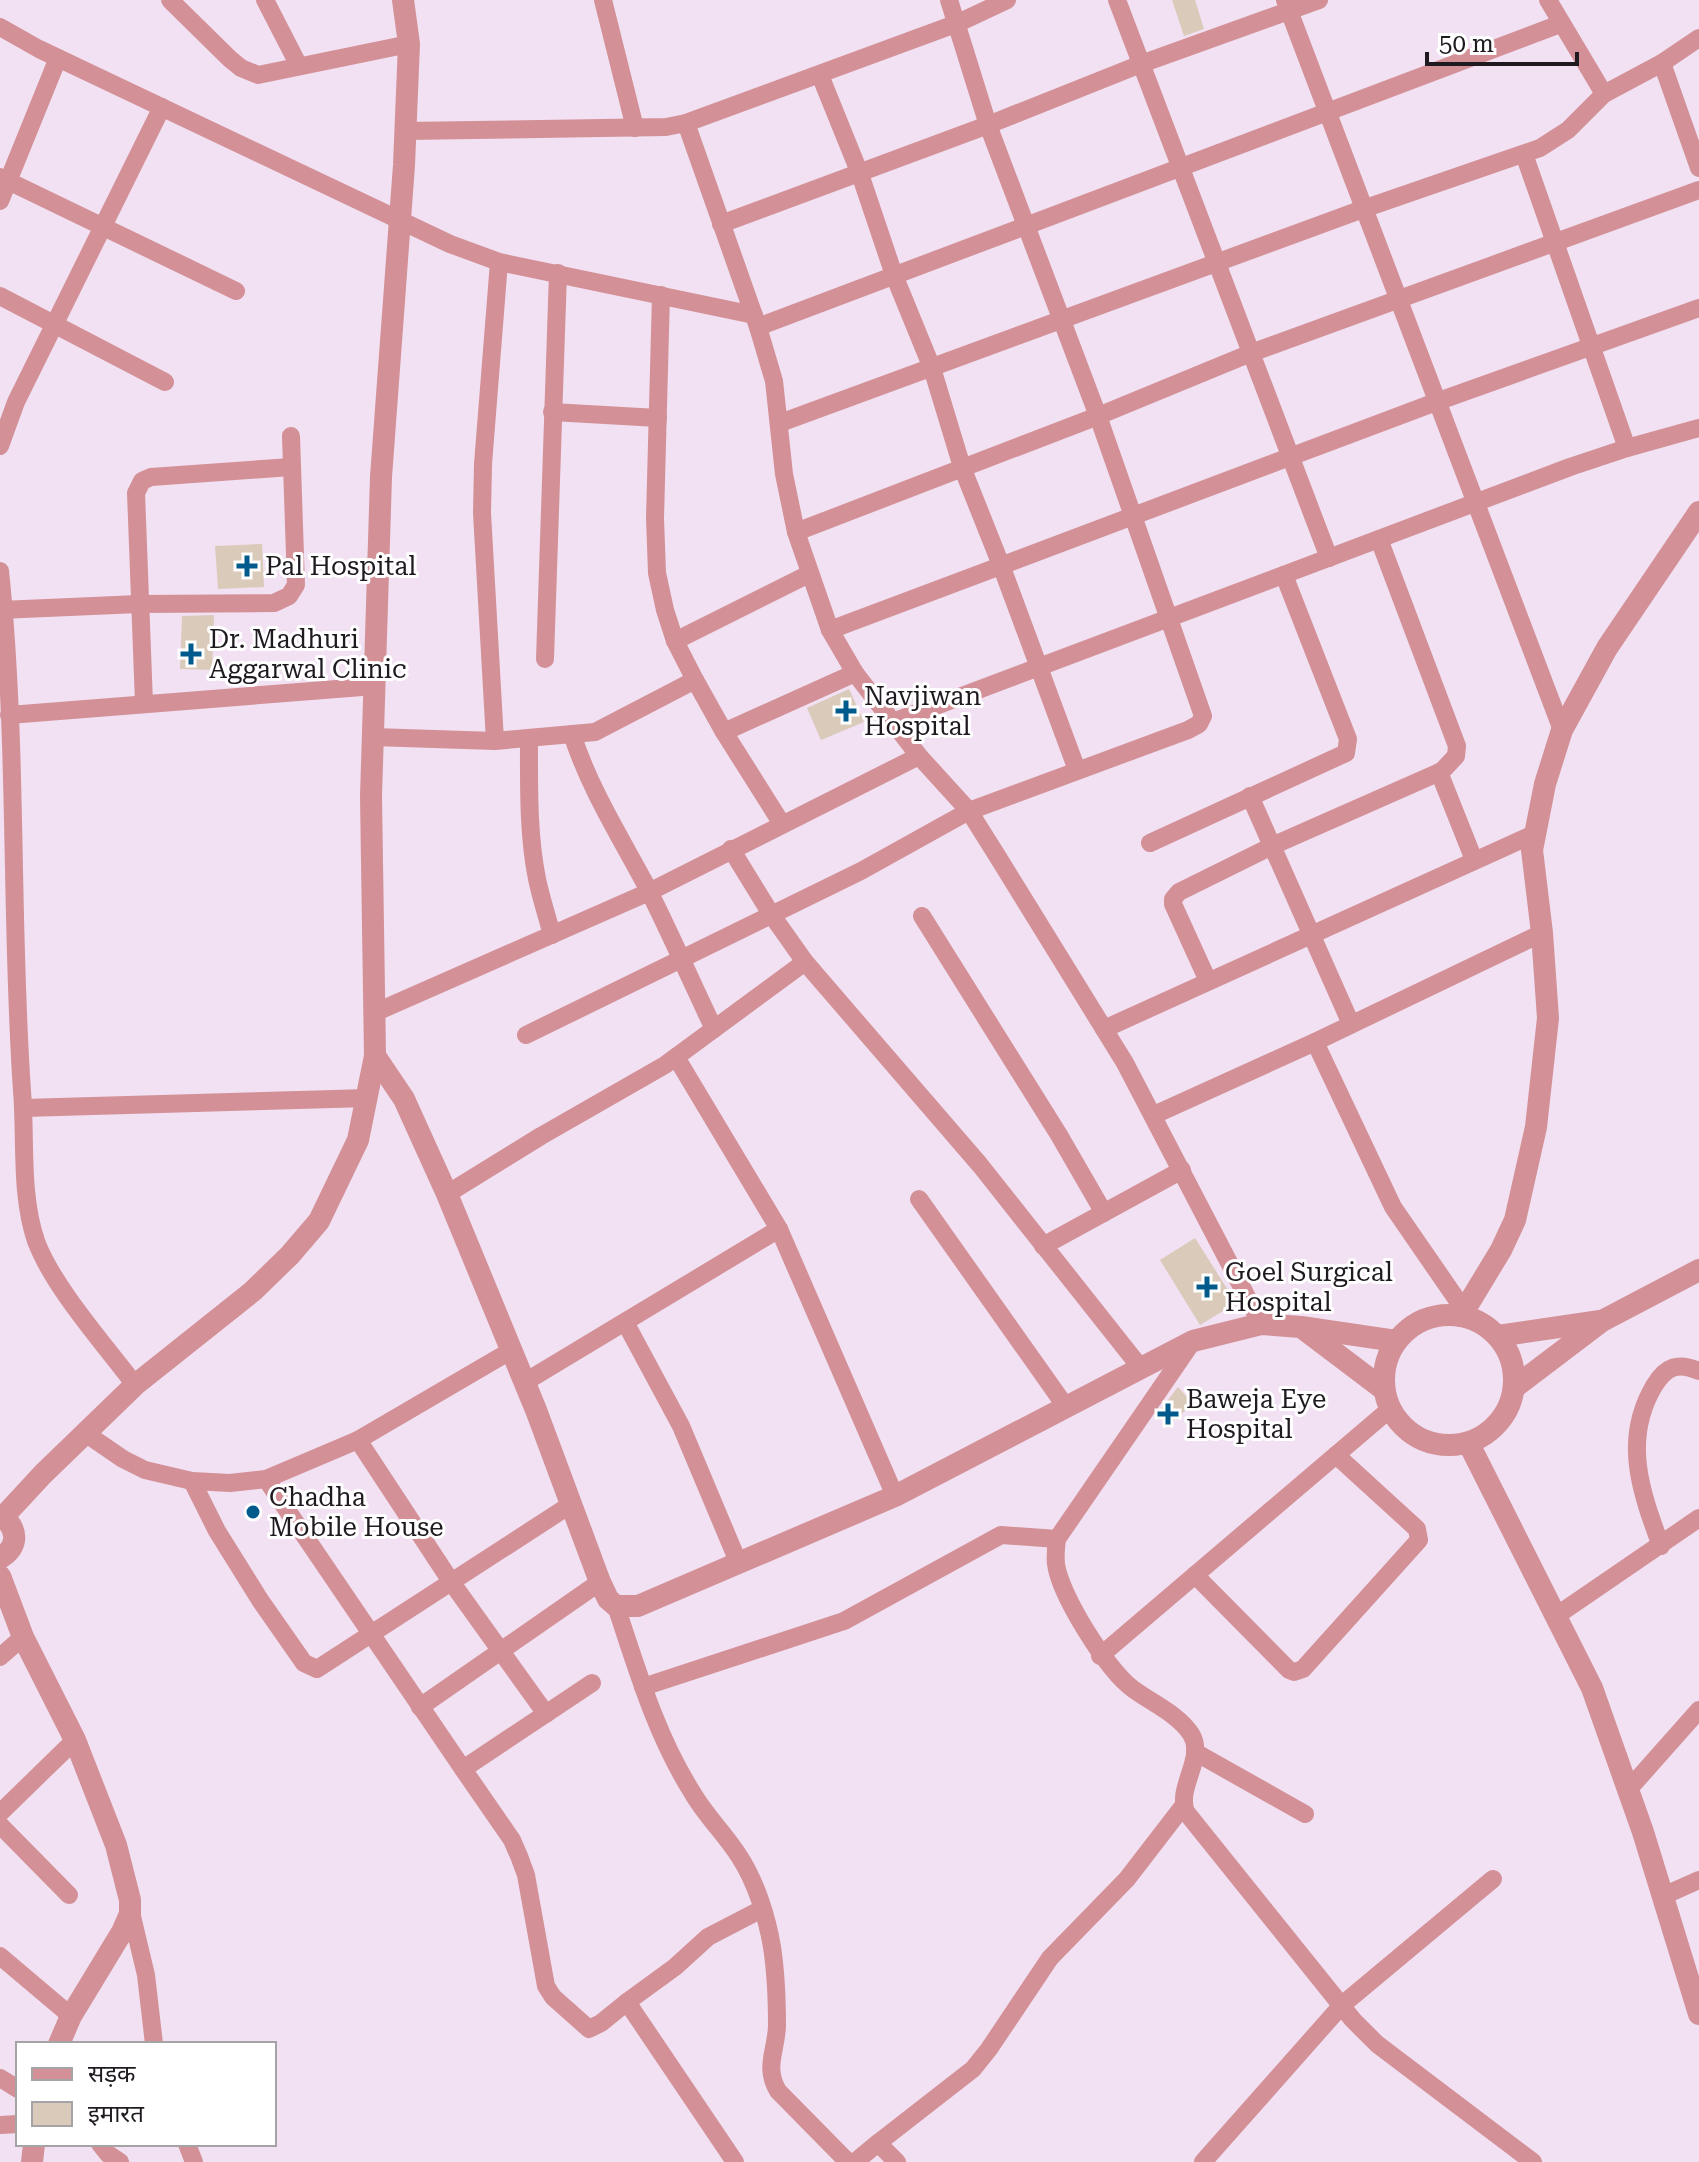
<svg xmlns="http://www.w3.org/2000/svg" width="1699" height="2162" viewBox="0 0 1699 2162" font-family="'Roboto Serif','Noto Sans Devanagari',serif">
  <style>
    .building { fill: #dacab9 }
    .lines { fill: none; stroke-linecap: round; stroke-linejoin: round }
    .minor { stroke: #d39097; stroke-width: 18 }
    .tertiary { stroke: #d39097; stroke-width: 22 }
    .poi-dot { fill: #005a8c; stroke: #fff; stroke-width: 3 }
    .labels { text-anchor: middle; dominant-baseline: central; stroke-width: 6; stroke-linejoin: round; paint-order: stroke }
    .poi-label { font-size: 26px; fill: #1f1a20; stroke: #fff; text-anchor: start }
  </style>
  <rect width="100%" height="100%" fill="#f1e1f2"/>
  <g class="building">
    <polygon points="1172,0 1195,0 1204,29 1184,36"/>
    <polygon points="262,544 264,587 218,589 215,546"/>
    <polygon points="214,615 212,670 180,669 182,616"/>
    <polygon points="849,689 864,722 821,740 807,708"/>
    <polygon points="1195,1238 1236,1303 1200,1325 1160,1260"/>
    <polygon points="1178,1387 1193,1404 1172,1422 1161,1409"/>
  </g>
  <g class="lines">
    <g class="minor">
      <polyline points="170,0 230,59 241,68 258,75 409,44"/>
      <polyline points="265,0 299,66"/>
      <polyline points="603,0 635,128"/>
      <polyline points="1117,0 1329,558"/>
      <polyline points="1285,0 1562,730"/>
      <polyline points="1548,0 1604,94"/>
      <polyline points="0,27 39,49 450,244 499,262 754,315"/>
      <polyline points="1662,63 1699,168"/>
      <polyline points="820,75 860,174 894,275 932,368 962,467 1001,565 1077,770"/>
      <polyline points="686,123 758,327 774,381 784,474 796,532 830,630 855,673 919,756 969,811 1001,862 1125,1063 1261,1324"/>
      <polyline points="405,131 666,127 686,123 958,23 1007,0"/>
      <polyline points="1524,154 1627,448"/>
      <polyline points="0,177 236,291"/>
      <polyline points="0,201 58,58"/>
      <polyline points="721,224 988,125 1141,64 1319,0"/>
      <polyline points="661,295 655,518 657,573 665,610 675,641 695,680 724,732 782,824"/>
      <polyline points="0,296 165,382"/>
      <polyline points="758,327 1560,24"/>
      <polyline points="552,412 658,418"/>
      <polyline points="780,423 1363,209 1540,148 1568,130 1604,94 1662,63 1699,38"/>
      <polyline points="0,446 16,402 162,107"/>
      <polyline points="796,532 1098,416 1251,353 1699,190"/>
      <path d="M 0,571 C 18,744 10,918 22,1091 C 26,1139 20,1194 36,1241 C 53,1287 105,1345 135,1385"/>
      <polyline points="0,610 139,604 274,603 289,596 296,585 291,436"/>
      <polyline points="830,630 1436,402 1699,308"/>
      <polyline points="675,641 809,574"/>
      <polyline points="545,659 558,273"/>
      <polyline points="144,703 136,493 142,481 151,477 291,467"/>
      <polyline points="9,715 375,686"/>
      <polyline points="893,722 1570,467 1627,448 1699,428"/>
      <polyline points="724,732 855,673"/>
      <path d="M 572,734 C 590,790 621,838 648,889 C 671,935 692,983 714,1029"/>
      <polyline points="373,737 495,741 595,732 695,680"/>
      <path d="M 529,740 C 529,786 528,834 537,879 C 541,898 547,916 552,935"/>
      <polyline points="495,741 482,513 483,464 499,262"/>
      <polyline points="1439,772 1474,860"/>
      <polyline points="1250,796 1351,1024"/>
      <polyline points="1150,843 1346,753 1348,739 1284,575"/>
      <polyline points="731,849 771,914 805,962 980,1165 1140,1367"/>
      <polyline points="922,916 1059,1135 1104,1213"/>
      <polyline points="1208,981 1173,904 1173,899 1179,892 1272,846 1442,771 1456,756 1457,746 1379,539"/>
      <polyline points="374,1013 649,892 919,756"/>
      <polyline points="1104,1029 1534,834"/>
      <polyline points="526,1035 861,871 969,811 1188,730 1199,724 1203,716 1098,416 988,125 949,0"/>
      <polyline points="1315,1042 1393,1207 1464,1310"/>
      <polyline points="676,1057 779,1229 895,1496"/>
      <polyline points="24,1108 368,1098"/>
      <polyline points="1154,1115 1315,1042 1542,933"/>
      <polyline points="447,1194 541,1136 665,1065 805,962"/>
      <polyline points="919,1199 1066,1407"/>
      <polyline points="1043,1246 1182,1170"/>
      <polyline points="625,1322 681,1426 739,1564"/>
      <path d="M 1193,1341 L 1057,1539 C 1056,1547 1055,1555 1056,1564 C 1060,1595 1107,1670 1133,1689 C 1152,1703 1178,1714 1191,1734 C 1206,1758 1176,1787 1186,1812 L 1353,2020 L 1377,2044 L 1533,2162"/>
      <polyline points="525,1382 779,1229"/>
      <polyline points="85,1433 123,1459 145,1470 192,1481 230,1483 266,1479 358,1440 512,1350"/>
      <polyline points="358,1440 452,1583 546,1714"/>
      <polyline points="266,1479 463,1769 592,1683"/>
      <polyline points="192,1481 217,1531 260,1600 304,1663 317,1669 570,1505"/>
      <path d="M 1661,1546 C 1641,1492 1622,1440 1654,1386 C 1666,1366 1678,1362 1699,1371"/>
      <polyline points="1195,1575 1289,1670 1294,1672 1303,1669 1419,1540 1417,1529 1336,1455"/>
      <path d="M 616,1606 C 637,1669 656,1735 692,1792 C 705,1815 725,1834 739,1856 C 756,1882 767,1917 772,1947 C 776,1973 777,2000 777,2026 C 776,2052 764,2067 778,2091 L 848,2162"/>
      <polyline points="1556,1616 1699,1518"/>
      <polyline points="1100,1656 1390,1409"/>
      <polyline points="0,1657 23,1637"/>
      <polyline points="643,1687 844,1621 1001,1535 1057,1539"/>
      <polyline points="420,1707 600,1582"/>
      <polyline points="1195,1752 1305,1814"/>
      <polyline points="463,1769 512,1840 519,1856 526,1875 546,1986 553,1997 589,2029 601,2023 627,2002 735,2162"/>
      <polyline points="1628,1790 1699,1710"/>
      <polyline points="0,1813 75,1740"/>
      <polyline points="0,1825 69,1895"/>
      <polyline points="1663,1896 1699,1880"/>
      <polyline points="130,1908 146,1975 154,2044"/>
      <polyline points="0,1956 71,2016"/>
      <polyline points="627,2002 675,1967 708,1937 762,1909"/>
      <polyline points="0,2078 18,2089"/>
      <polyline points="0,2125 18,2124"/>
      <polyline points="878,2143 973,2069 989,2049 1050,1958 1127,1879 1184,1805"/>
      <polyline points="100,2144 108,2154 120,2162"/>
      <polyline points="187,2144 194,2162"/>
      <polyline points="855,2162 878,2143 897,2162"/>
      <polyline points="1203,2162 1342,2005 1493,1879"/>
    </g>
    <g class="tertiary">
      <polyline points="375,1056 404,1099 447,1194 536,1410 600,1582 608,1599 616,1606 638,1606 895,1496 1193,1341 1261,1324 1301,1327 1396,1341"/>
      <circle cx="1449" cy="1380" r="65"/>
      <polyline points="1461,1316 1501,1250 1515,1220 1536,1127 1548,1018 1542,933 1532,850 1545,784 1562,730 1607,648 1699,512"/>
      <polyline points="1305,1330 1383,1389"/>
      <polyline points="1498,1336 1600,1321"/>
      <polyline points="1515,1387 1602,1321 1699,1270"/>
      <polyline points="1469,1444 1592,1688 1643,1832 1699,2014"/>
      <path d="M 0,1515 C 18,1527 20,1547 0,1558"/>
      <polyline points="4,1516 43,1474 135,1385 253,1291 290,1255 319,1221 358,1140 375,1056 371,796 381,477 404,165 409,44 403,0"/>
      <polyline points="0,1576 23,1637 75,1740 116,1845 130,1900 130,1914 122,1932 71,2016 59,2044"/>
      <polyline points="32,2162 34,2144"/>
    </g>
  </g>
  <g class="poi-dot">
    <path d="M243 554h8v8h8v8h-8v8h-8v-8h-8v-8h8z"/>
    <path d="M187 642h8v8h8v8h-8v8h-8v-8h-8v-8h8z"/>
    <path d="M842 699h8v8h8v8h-8v8h-8v-8h-8v-8h8z"/>
    <path d="M1203 1275h8v8h8v8h-8v8h-8v-8h-8v-8h8z"/>
    <path d="M1164 1402h8v8h8v8h-8v8h-8v-8h-8v-8h8z"/>
    <circle cx="253" cy="1512" r="8"/>
  </g>
  <g class="labels">
    <g class="poi-label">
      <text x="265" y="566">Pal Hospital</text>
      <text x="209" y="639">Dr. Madhuri<tspan x="209" dy="30">Aggarwal Clinic</tspan></text>
      <text x="864" y="696">Navjiwan<tspan x="864" dy="30">Hospital</tspan></text>
      <text x="1225" y="1272">Goel Surgical<tspan x="1225" dy="30">Hospital</tspan></text>
      <text x="1186" y="1399">Baweja Eye<tspan x="1186" dy="30">Hospital</tspan></text>
      <text x="269" y="1497">Chadha<tspan x="269" dy="30">Mobile House</tspan></text>
    </g>
  </g>
  <rect x="16" y="2042" width="260" height="104" fill="#ffffff" stroke="#a5a3a6" stroke-width="2"/>
  <rect x="32" y="2068" width="40" height="12" fill="#d39097" stroke="#a5a3a6" stroke-width="2"/>
  <text x="88" y="2082" font-size="24" fill="#1f1a20">सड़क</text>
  <rect x="32" y="2102" width="40" height="24" fill="#dacab9" stroke="#a5a3a6" stroke-width="2"/>
  <text x="88" y="2122" font-size="24" fill="#1f1a20">इमारत</text>
  <path d="M1427 52v12h150v-12" fill="none" stroke="#1f1a20" stroke-width="4"/>
  <text x="1439" y="52" font-size="24" fill="#1f1a20" stroke="#ffffff" stroke-width="6" paint-order="stroke">50 m</text>
</svg>
